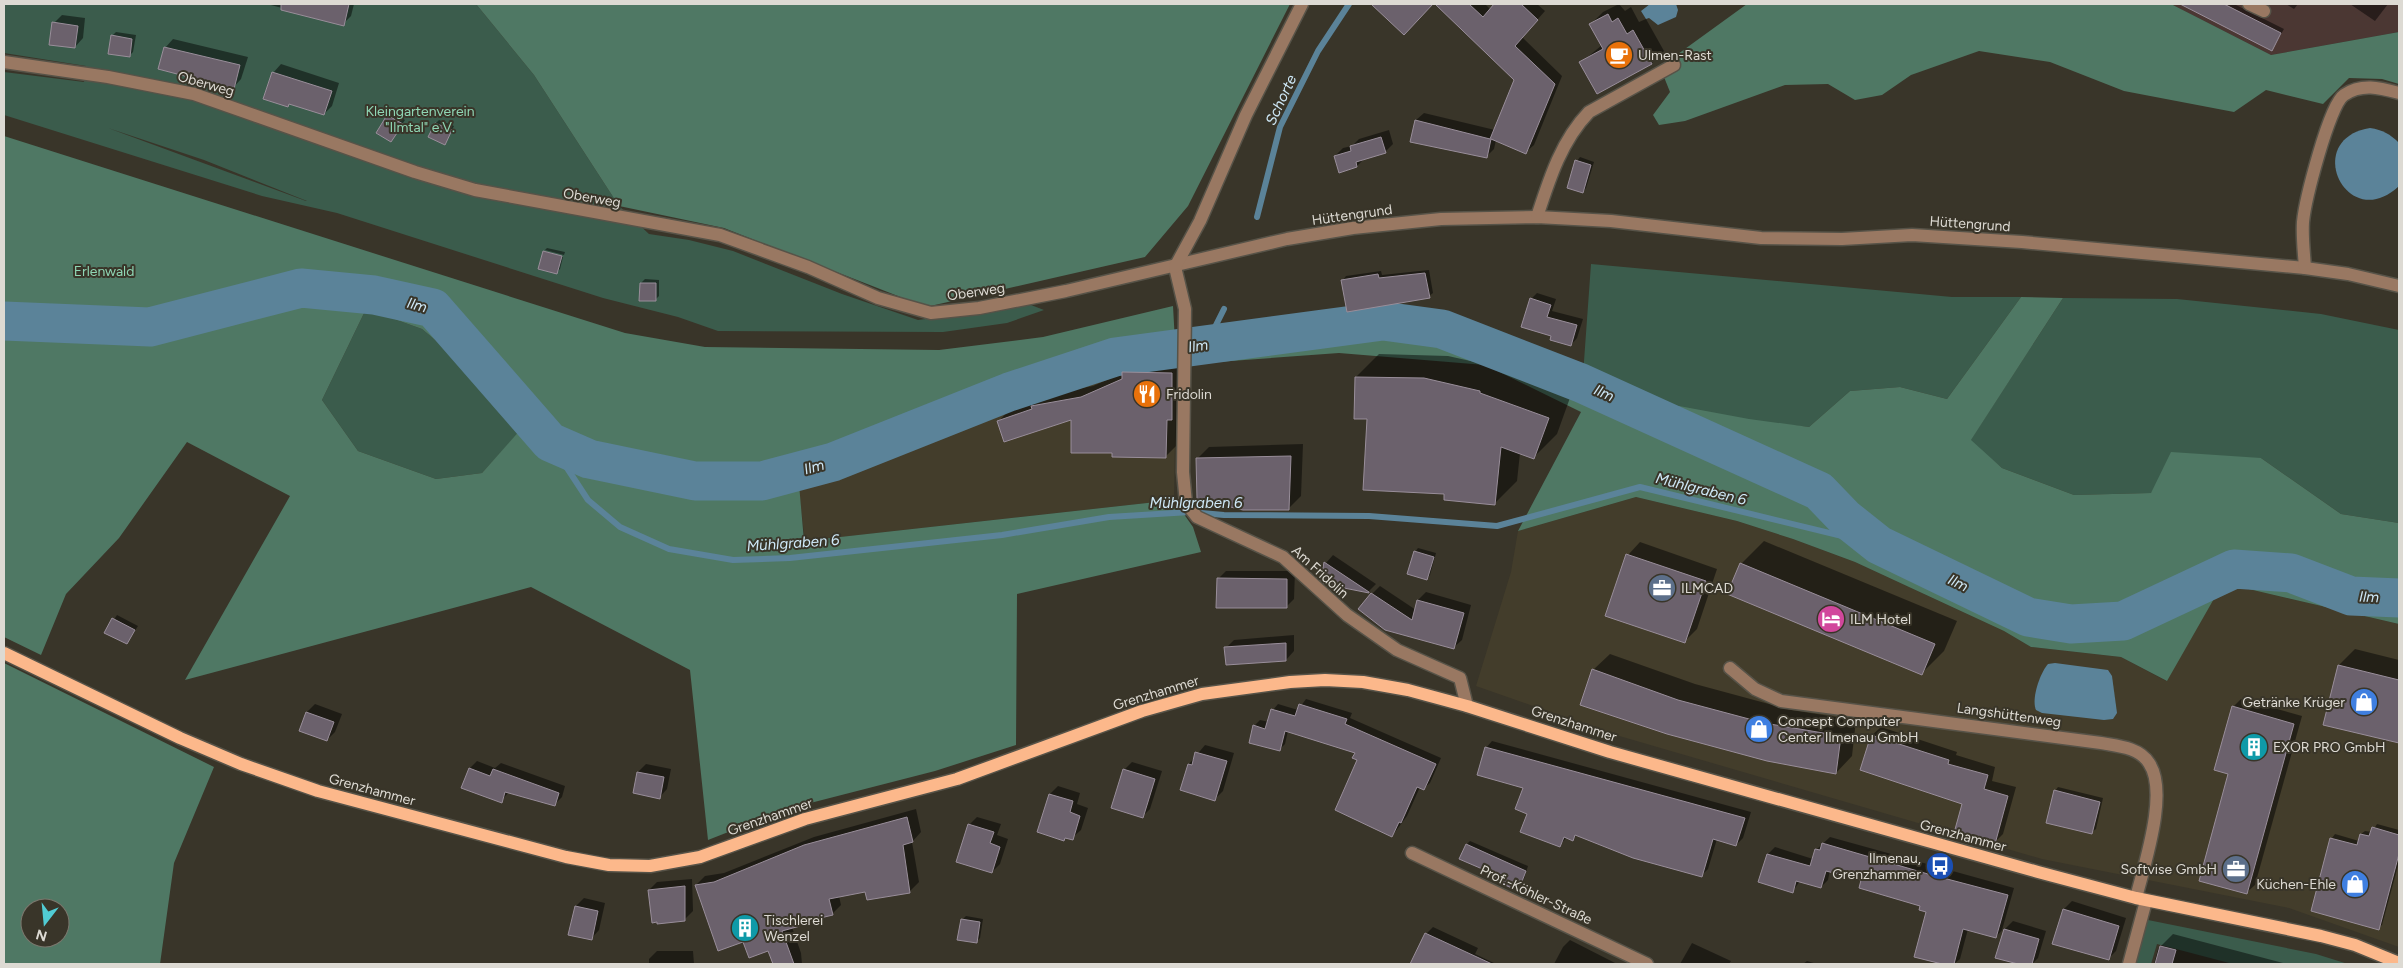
<svg xmlns="http://www.w3.org/2000/svg" width="2403" height="968" viewBox="0 0 2403 968" font-family="Figtree,sans-serif">
  <style>
    .built { fill: #433d2b }
    .industrial { fill: #4b3733 }
    .green { fill: #3b5c4c; fill-rule: evenodd }
    .forest { fill: #4f7864; fill-rule: evenodd }
    .water { fill: #5b8399 }
    .shadow { fill: #0007 }
    .lines { fill: none; stroke-linecap: round; stroke-linejoin: round }
    .stream { stroke: #5b8399; stroke-width: 6 }
    .river { stroke: #5b8399; stroke-width: 39 }
    .building { fill: #6b616c; stroke: #998e9a }
    .minor-casing { stroke: #575348; stroke-width: 15 }
    .major-casing { stroke: #575348; stroke-width: 15 }
    .minor { stroke: #997862; stroke-width: 12 }
    .major { stroke: #fcb88b; stroke-width: 12 }
    .labels { text-anchor: middle; dominant-baseline: central; stroke-width: 4; stroke-linejoin: round; paint-order: stroke }
    .poi-label { font-size: 14px; fill: #dddad3; stroke: #393529; text-anchor: start }
    .street-label { font-size: 14px; fill: #dddad3; stroke: #393529 }
    .park-label { font-size: 14px; fill: #8fd6b4; stroke: #393529 }
    .water-label { font-size: 15px; font-style: italic; fill: #cfe9f8; stroke: #393529 }
  </style>
  <rect width="100%" height="100%" fill="#393529"/>
  <g class="built">
    <polygon points="1113,349 1176,360 1174,500 805,541 798,484 1013,401"/>
    <polygon points="1636,497 1737,521 1793,539 1855,562 2004,631 2031,647 2121,657 2166,681 2223,583 2399,624 2399,947 2289,908 2042,859 1616,735 1476,686 1511,572 1518,531"/>
  </g>
  <polygon class="industrial" points="2171,4 2399,4 2399,32 2271,55"/>
  <g class="green">
    <path d="M 4,4 L 476,4 L 534,75 L 619,206 L 649,234 L 689,240 L 733,251 L 842,294 L 918,320 L 1031,305 L 1044,310 L 1007,323 L 943,332 L 718,331 L 678,317 L 603,298 L 337,213 L 262,196 L 4,115 L 4,72 L 84,82 L 86,66 L 4,53 ZM 108,128 L 204,160 L 307,201 L 306,201 Z"/>
    <polygon points="1591,264 1952,297 2021,297 1947,399 1900,387 1850,391 1809,427 1669,412 1583,375"/>
    <polygon points="2063,298 2177,299 2321,314 2399,330 2399,523 2341,514 2261,458 2151,493 2074,495 2002,468 1970,441"/>
    <polygon points="366,309 422,329 484,381 522,429 482,473 436,479 358,451 322,400"/>
    <polygon points="2148,920 2316,954 2348,964 2233,964 2157,944 2151,964 2136,964"/>
  </g>
  <g class="forest">
    <polygon points="476,4 1290,4 1188,206 1145,257 926,307 724,228 619,206 534,75"/>
    <polygon points="1747,4 2171,4 2271,55 2399,32 2399,84 2382,79 2349,78 2323,104 2266,90 2234,112 2124,91 2050,62 1979,51 1911,75 1882,95 1855,100 1828,84 1785,85 1685,121 1659,125 1653,115 1670,92 1660,67"/>
    <path d="M 4,136 L 625,333 L 705,347 L 939,350 L 1043,337 L 1173,306 L 1176,360 L 1113,349 L 1013,401 L 799,484 L 804,541 L 1174,500 L 1193,527 L 1201,552 L 1017,594 L 1016,745 L 935,771 L 787,809 L 708,840 L 690,670 L 531,587 L 185,680 L 290,496 L 187,442 L 119,538 L 66,594 L 41,655 L 4,637 ZM 366,309 L 422,329 L 484,381 L 522,428 L 482,473 L 436,479 L 358,451 L 322,400 Z"/>
    <polygon points="2021,297 2063,298 1971,440 2002,468 2074,495 2151,493 2171,452 2261,458 2341,514 2399,523 2399,624 2223,583 2167,681 2121,657 2031,647 2004,631 1855,562 1793,539 1737,521 1636,497 1518,531 1581,412 1485,365 1339,353 1190,364 1198,329 1395,315 1431,317 1519,348 1669,412 1679,406 1749,419 1809,427 1850,391 1900,387 1947,399"/>
    <path d="M 4,663 L 214,767 L 174,863 L 160,964 L 4,964 ZM 30,908 L 60,908 L 60,938 L 30,938 Z"/>
  </g>
  <g class="water">
    <polygon points="1650,4 1676,4 1678,10 1676,17 1658,25 1649,18 1646,19 1641,11"/>
    <path d="M 2370,128 C 2383,130 2390,134 2399,143 L 2399,186 C 2347,235 2301,139 2370,128 Z"/>
    <path d="M 2055,663 L 2108,670 L 2112,676 L 2117,713 L 2113,719 L 2104,720 L 2042,713 L 2036,710 C 2031,699 2040,673 2048,664 Z"/>
  </g>
  <g class="shadow">
    <polygon points="267,4 354,4 351,16 343,24"/>
    <polygon points="1437,4 1485,4 1491,10 1496,4 1537,4 1545,11 1522,37 1562,76 1534,145 1526,152 1496,140 1494,149 1486,157 1416,120 1424,113 1495,130 1516,80"/>
    <polygon points="1619,4 1625,11 1631,7 1639,22 1646,19 1664,51 1652,63 1583,61 1602,45 1591,24 1603,12"/>
    <polygon points="2182,4 2234,4 2284,29 2272,49"/>
    <polygon points="2286,4 2298,4 2294,9"/>
    <polygon points="2350,4 2388,4 2375,21"/>
    <polygon points="62,15 85,18 83,38 75,47 54,23"/>
    <polygon points="116,32 136,35 133,52 129,56 112,36"/>
    <polygon points="173,39 248,57 241,79 233,88 165,48"/>
    <polygon points="281,64 339,83 332,106 324,114 290,103 287,106 273,73"/>
    <polygon points="392,112 405,120 391,141 377,133"/>
    <polygon points="439,120 454,126 445,144 436,123"/>
    <polygon points="1389,130 1393,144 1385,152 1365,158 1357,166 1335,156 1343,148 1352,146 1359,139"/>
    <polygon points="1580,157 1594,162 1586,188 1583,192 1577,161"/>
    <polygon points="547,248 565,252 564,255 545,250"/>
    <polygon points="544,251 563,257 560,269 557,272 539,268"/>
    <polygon points="1429,270 1433,293 1429,296 1343,280 1346,276 1381,271 1382,275"/>
    <polygon points="645,279 659,280 659,296 655,300 641,283"/>
    <polygon points="1537,293 1556,299 1552,311 1583,319 1577,338 1571,345 1553,335 1531,299"/>
    <polygon points="1379,354 1448,356 1502,368 1502,370 1571,395 1557,434 1534,457 1520,453 1517,481 1494,504 1446,493 1368,418 1356,377"/>
    <polygon points="1134,361 1183,362 1177,445 1166,456 1113,452 1072,419 999,421 1010,409 1040,400 1044,395 1093,386 1123,373"/>
    <polygon points="1303,444 1301,496 1288,509 1197,459 1209,447"/>
    <polygon points="1764,541 1957,621 1944,651 1921,674 1741,564"/>
    <polygon points="1640,542 1717,569 1697,629 1684,642 1628,555"/>
    <polygon points="1418,548 1436,553 1430,575 1427,579 1415,552"/>
    <polygon points="1333,555 1376,584 1368,592 1322,580 1326,563"/>
    <polygon points="1226,571 1295,571 1294,599 1286,607 1218,579"/>
    <polygon points="1380,586 1416,610 1418,600 1426,592 1471,605 1462,640 1453,648 1372,594"/>
    <polygon points="117,615 138,626 127,643 106,632"/>
    <polygon points="1294,635 1294,651 1286,660 1226,648 1234,640"/>
    <polygon points="2355,649 2399,660 2399,742 2325,724 2339,665"/>
    <polygon points="1610,654 1695,684 1791,710 1856,720 1852,756 1836,773 1593,670"/>
    <polygon points="1306,699 1352,713 1350,718 1441,758 1430,783 1424,788 1420,787 1407,816 1392,836 1356,752 1288,731 1285,744 1279,750 1254,726 1260,720 1269,722 1273,710 1278,704 1298,710"/>
    <polygon points="2241,699 2302,716 2255,885 2246,893 2229,773 2233,707"/>
    <polygon points="315,704 342,714 335,732 327,740 307,712"/>
    <polygon points="1881,727 1957,752 1956,755 1995,767 1992,781 2016,787 2003,834 1995,842 1964,803 1861,769 1872,735"/>
    <polygon points="1492,741 1751,812 1743,838 1736,845 1717,839 1708,869 1702,875 1577,835 1572,839 1567,837 1560,845 1529,814 1525,787 1486,748"/>
    <polygon points="1205,745 1234,753 1223,791 1215,799 1189,764"/>
    <polygon points="477,761 495,768 501,763 565,786 562,797 554,805 509,792 501,801 470,768"/>
    <polygon points="1132,762 1162,771 1150,809 1142,817 1124,770"/>
    <polygon points="646,764 671,769 667,789 659,798 638,772"/>
    <polygon points="1058,786 1080,793 1077,804 1088,808 1081,830 1072,838 1067,837 1064,840 1038,832 1050,794"/>
    <polygon points="2058,787 2103,798 2096,829 2092,832 2055,791"/>
    <polygon points="916,809 921,832 912,842 919,882 910,891 868,899 866,891 839,896 841,905 832,914 803,920 792,927 801,953 802,964 774,964 772,948 744,940 696,885 705,876 724,873 814,837"/>
    <polygon points="977,817 1001,824 997,835 1008,839 1000,864 992,872 969,825"/>
    <polygon points="2377,824 2399,830 2399,862 2382,925 2378,928 2312,910 2332,838 2335,834 2359,841 2361,834 2365,831 2372,832"/>
    <polygon points="1830,837 2014,888 2002,930 1996,937 1968,929 1960,959 1954,964 1948,964 1916,956 1927,911 1921,905 1863,879 1830,870 1828,880 1821,887 1800,881 1793,891 1760,881 1768,854 1775,847 1813,859 1816,850"/>
    <polygon points="1470,841 1528,866 1524,879 1516,888 1496,873 1467,844"/>
    <polygon points="692,879 693,911 685,919 649,890 657,882"/>
    <polygon points="584,898 605,903 599,930 591,939 576,906"/>
    <polygon points="2072,901 2126,918 2116,951 2108,959 2064,909"/>
    <polygon points="966,916 983,919 980,938 976,942 962,920"/>
    <polygon points="2013,921 2046,931 2038,958 2032,964 2023,964 1997,957 2005,929"/>
    <polygon points="1433,927 1478,948 1475,954 1496,964 1412,964 1426,934"/>
    <polygon points="2173,934 2283,963 2283,964 2154,964 2158,949"/>
    <polygon points="1570,940 1617,964 1554,964 1563,947"/>
    <polygon points="1692,943 1731,961 1729,964 1680,964"/>
    <polygon points="657,951 693,951 694,964 649,964 649,959"/>
    <polygon points="1807,961 1817,964 1803,964"/>
  </g>
  <g class="lines">
    <g class="stream">
      <polyline points="1257,217 1280,127 1318,51 1349,4"/>
      <polyline points="1206,345 1224,309"/>
      <polyline points="550,442 588,500 620,527 669,549 733,560 790,558 1002,535 1109,517 1190,512 1224,515 1369,516 1497,526 1640,487 1879,545"/>
    </g>
    <polyline class="river" points="4,321 150,327 301,288 374,295 433,308 550,442 589,459 695,481 762,481 833,462 1009,392 1115,357 1383,321 1442,329 1581,383 1713,443 1819,491 1845,518 1879,545 2028,617 2071,624 2123,621 2234,569 2291,573 2351,596 2399,598"/>
  </g>
  <g class="building">
    <polygon points="281,4 349,4 344,26 281,10"/>
    <polygon points="1371,4 1433,4 1404,35"/>
    <polygon points="1435,4 1469,4 1483,17 1494,4 1521,4 1538,20 1515,46 1555,84 1526,154 1491,139 1487,158 1410,142 1415,120 1490,139 1514,80"/>
    <polygon points="2180,4 2224,4 2281,33 2272,51"/>
    <polygon points="1608,14 1612,22 1618,18 1627,34 1633,30 1652,64 1597,94 1579,62 1603,49 1589,24"/>
    <polygon points="52,22 78,26 75,48 49,45"/>
    <polygon points="111,35 132,39 130,57 108,54"/>
    <polygon points="164,47 240,65 234,89 158,69"/>
    <polygon points="272,72 332,91 324,115 289,104 288,107 263,99"/>
    <polygon points="387,115 403,124 391,142 376,133"/>
    <polygon points="435,123 452,130 445,145 428,137"/>
    <polygon points="1381,137 1386,153 1356,162 1357,167 1339,173 1334,156 1351,151 1350,146"/>
    <polygon points="1575,160 1591,165 1583,193 1567,188"/>
    <polygon points="543,251 562,256 557,274 538,269"/>
    <polygon points="1425,273 1430,298 1347,312 1341,280 1378,274 1379,278"/>
    <polygon points="640,283 656,283 656,301 639,301"/>
    <polygon points="1530,298 1551,305 1547,317 1577,325 1571,346 1550,340 1551,336 1521,327"/>
    <polygon points="1122,372 1172,373 1172,420 1167,420 1166,458 1112,457 1112,453 1071,453 1071,420 1004,442 997,421 1032,409 1031,406 1081,397 1122,379"/>
    <polygon points="1355,377 1424,378 1480,391 1480,393 1549,418 1534,459 1501,447 1495,505 1444,500 1444,494 1363,490 1367,419 1354,419"/>
    <polygon points="1291,456 1289,510 1243,510 1197,499 1196,458"/>
    <polygon points="1414,551 1434,557 1427,580 1407,574"/>
    <polygon points="1626,554 1706,581 1685,643 1605,616"/>
    <polygon points="1324,562 1369,592 1369,593 1324,584 1321,581"/>
    <polygon points="1740,563 1935,644 1922,675 1727,594"/>
    <polygon points="1217,578 1287,579 1287,608 1216,608"/>
    <polygon points="1371,593 1412,620 1417,600 1464,613 1454,649 1385,630 1358,609"/>
    <polygon points="112,618 135,630 127,644 104,633"/>
    <polygon points="1286,643 1286,661 1226,665 1224,647"/>
    <polygon points="2338,665 2399,680 2399,743 2323,725"/>
    <polygon points="1592,669 1678,700 1764,723 1841,736 1836,774 1767,761 1667,734 1580,705"/>
    <polygon points="1299,704 1347,719 1345,724 1436,764 1424,790 1417,787 1401,823 1399,822 1392,837 1335,810 1357,760 1352,758 1355,753 1285,731 1280,751 1249,743 1253,725 1265,729 1271,709 1295,716"/>
    <polygon points="2232,706 2294,724 2247,894 2199,881 2228,774 2214,770"/>
    <polygon points="306,712 334,722 327,741 299,731"/>
    <polygon points="1871,735 1949,760 1948,764 1988,775 1984,789 2008,796 1995,844 1954,833 1962,804 1860,770"/>
    <polygon points="1485,747 1745,818 1736,846 1713,839 1702,877 1633,858 1575,835 1573,841 1564,837 1560,847 1520,832 1527,814 1515,809 1523,788 1477,775"/>
    <polygon points="1195,752 1227,761 1215,801 1180,790 1188,764 1192,765"/>
    <polygon points="469,768 490,776 493,769 559,793 555,806 505,792 502,803 461,788"/>
    <polygon points="1123,769 1155,779 1143,818 1111,808"/>
    <polygon points="637,772 664,777 660,799 633,793"/>
    <polygon points="2054,790 2100,802 2092,834 2046,823"/>
    <polygon points="1049,794 1073,801 1070,812 1080,816 1073,840 1065,838 1064,841 1037,832"/>
    <polygon points="907,817 913,842 903,845 910,893 867,900 865,892 829,899 833,915 799,923 800,926 782,931 794,964 773,964 768,951 749,958 743,942 718,951 695,885 714,882 804,845"/>
    <polygon points="968,824 994,832 990,843 1000,847 992,873 956,862"/>
    <polygon points="2372,827 2399,835 2399,854 2379,930 2311,911 2330,838 2357,845 2360,834 2369,836"/>
    <polygon points="1822,843 1928,874 2008,895 1996,938 1963,929 1954,964 1942,964 1914,957 1926,912 1919,910 1920,906 1859,888 1861,880 1826,871 1821,888 1796,881 1793,893 1758,882 1767,854 1810,866 1815,849 1820,850"/>
    <polygon points="1466,844 1526,871 1521,884 1519,884 1516,890 1492,879 1494,874 1459,859"/>
    <polygon points="685,886 685,921 657,924 657,922 652,923 648,890"/>
    <polygon points="575,906 598,911 592,940 568,935"/>
    <polygon points="2063,909 2119,926 2109,960 2052,944"/>
    <polygon points="961,919 980,922 977,943 957,940"/>
    <polygon points="2004,929 2039,939 2032,964 2018,964 1995,958"/>
    <polygon points="1425,933 1492,964 1410,964"/>
    <polygon points="2160,946 2176,950 2172,964 2155,964"/>
  </g>
  <g class="lines">
    <defs>
      <g id="minor">
        <polyline points="2249,4 2264,11"/>
        <polyline points="4,62 108,77 194,94 415,172 475,190 720,235 808,267 878,298 931,313 979,308 1066,291 1287,239 1353,228 1441,219 1537,217 1611,221 1761,238 1842,239 1912,235 2022,242 2305,268 2348,274 2399,286"/>
        <path d="M 1537,217 C 1549,180 1561,141 1589,112 L 1674,65"/>
        <polyline points="1175,267 1185,309 1183,472 1186,503 1197,517 1283,557 1347,615 1397,650 1460,678 1467,706"/>
        <polyline points="1175,267 1200,221 1246,115 1302,4"/>
        <path d="M 2305,268 C 2304,253 2302,237 2303,222 C 2305,201 2329,105 2344,95 C 2362,83 2380,88 2399,93"/>
        <path d="M 1730,668 L 1755,689 L 1781,701 L 2101,743 C 2117,746 2139,747 2149,763 C 2169,792 2144,865 2136,898"/>
        <polyline points="1412,853 1647,964"/>
        <polyline points="2129,964 2146,901"/>
      </g>
      <polyline id="major" points="4,653 180,738 241,764 318,791 566,857 609,865 650,866 700,857 805,819 957,779 1142,711 1202,694 1290,682 1325,680 1363,682 1408,690 1467,706 1610,752 2038,872 2136,898 2321,936 2355,945 2399,963"/>
    </defs>
    <use href="#minor" class="minor-casing"/>
    <use href="#major" class="major-casing"/>
    <use href="#minor" class="minor"/>
    <use href="#major" class="major"/>
  </g>
  <defs>
    <symbol id="cafe-disc" viewBox="-11 -11 22 22"><circle r="9.5" fill="#e8710a" stroke="#393529"/><path d="M-5.5-4.5H6V0H3Q3 3.5 0 3.5H-2.5Q-5.5 3.5-5.5 0ZM3-3.2v2h1.7v-2ZM-6 4.5H4V6H-6Z" fill="#fff"/></symbol>
    <symbol id="restaurant-disc" viewBox="-11 -11 22 22"><circle r="9.5" fill="#e8710a" stroke="#393529"/><path d="M-5-6h1v4h1v-4h1v4h1v-4h1v5L-1.5 .5V6h-2V.5L-5-1ZM5-6V6H3V1.5H1.5Q1.5-4 5-6Z" fill="#fff"/></symbol>
    <symbol id="office-disc" viewBox="-11 -11 22 22"><circle r="9.5" fill="#5c6f8a" stroke="#393529"/><path d="M-6-3h4V-5.5h4V-3h4V5H-6ZM-1-4.5V-3h2v-1.5ZM-6 0V1H6V0Z" fill="#fff"/></symbol>
    <symbol id="hotel-disc" viewBox="-11 -11 22 22"><circle r="9.5" fill="#d1479c" stroke="#393529"/><path d="M-6-4.5h1.5V1H6V5H4.5V3h-9V5H-6ZM-4 0a1.8 1.8 0 1 1 3.6 0ZM.5 0V-2.5h3Q6-2.5 6 0Z" fill="#fff"/></symbol>
    <symbol id="shop-disc" viewBox="-11 -11 22 22"><circle r="9.5" fill="#3f7fe0" stroke="#393529"/><path d="M-5-2.5h2.3a2.7 3.5 0 0 1 5.4 0H5L5.5 6h-11ZM-1.5-2.5h3a1.5 2.3 0 0 0-3 0Z" fill="#fff"/></symbol>
    <symbol id="building-disc" viewBox="-11 -11 22 22"><circle r="9.5" fill="#0f9aa8" stroke="#393529"/><path d="M-4-6H4V6H1V3H-1V6H-4ZM-2.5-4.3h1.7v1.8h-1.7ZM.8-4.3h1.7v1.8H.8ZM-2.5-1h1.7V.8h-1.7ZM.8-1h1.7V.8H.8Z" fill="#fff"/></symbol>
    <symbol id="bus-disc" viewBox="-11 -11 22 22"><circle r="9.5" fill="#1a4fb4" stroke="#393529"/><path d="M-5-6H5V4H4V6H2V4H-2V6H-4V4H-5ZM-3.5-4V0h7V-4ZM-3.5 1.2v1.5H-2V1.2ZM2 1.2v1.5H3.5V1.2Z" fill="#fff"/></symbol>
  </defs>
  <g fill-rule="evenodd">
    <use href="#cafe-disc" x="1603" y="39" width="32" height="32"/>
    <use href="#restaurant-disc" x="1131" y="378" width="32" height="32"/>
    <use href="#office-disc" x="1646" y="572" width="32" height="32"/>
    <use href="#hotel-disc" x="1815" y="603" width="32" height="32"/>
    <use href="#shop-disc" x="2348" y="686" width="32" height="32"/>
    <use href="#shop-disc" x="1743" y="713" width="32" height="32"/>
    <use href="#building-disc" x="2238" y="731" width="32" height="32"/>
    <use href="#bus-disc" x="1924" y="850" width="32" height="32"/>
    <use href="#office-disc" x="2220" y="853" width="32" height="32"/>
    <use href="#shop-disc" x="2339" y="868" width="32" height="32"/>
    <use href="#building-disc" x="729" y="912" width="32" height="32"/>
  </g>
  <g class="labels">
    <g class="poi-label">
      <text x="1638" y="55">Ulmen-Rast</text>
      <text x="1166" y="394">Fridolin</text>
      <text x="1681" y="588">ILMCAD</text>
      <text x="1850" y="619">ILM Hotel</text>
      <text x="2345" y="702" text-anchor="end">Getränke Krüger</text>
      <text x="1778" y="721">Concept Computer<tspan x="1778" dy="16">Center Ilmenau GmbH</tspan></text>
      <text x="2273" y="747">EXOR PRO GmbH</text>
      <text x="1921" y="858" text-anchor="end">Ilmenau,<tspan x="1921" dy="16">Grenzhammer</tspan></text>
      <text x="2217" y="869" text-anchor="end">Softvise GmbH</text>
      <text x="2336" y="884" text-anchor="end">Küchen-Ehle</text>
      <text x="764" y="920">Tischlerei<tspan x="764" dy="16">Wenzel</tspan></text>
    </g>
    <g class="street-label">
      <text transform="translate(206 84) rotate(16)">Oberweg</text>
      <text transform="translate(592 198) rotate(10)">Oberweg</text>
      <text transform="translate(1352 215) rotate(-8)">Hüttengrund</text>
      <text transform="translate(1970 224) rotate(4)">Hüttengrund</text>
      <text transform="translate(976 292) rotate(-8)">Oberweg</text>
      <text transform="translate(1320 572) rotate(42)">Am Fridolin</text>
      <text transform="translate(1156 693) rotate(-17)">Grenzhammer</text>
      <text transform="translate(2009 715) rotate(8)">Langshüttenweg</text>
      <text transform="translate(1574 724) rotate(18)">Grenzhammer</text>
      <text transform="translate(372 790) rotate(15)">Grenzhammer</text>
      <text transform="translate(770 817) rotate(-19)">Grenzhammer</text>
      <text transform="translate(1963 836) rotate(15)">Grenzhammer</text>
      <text transform="translate(1536 895) rotate(25)">Prof.-Köhler-Straße</text>
    </g>
    <g class="park-label">
      <text x="420" y="111">Kleingartenverein<tspan x="420" dy="16">"Ilmtal" e.V.</tspan></text>
      <text x="104" y="271">Erlenwald</text>
    </g>
    <g class="water-label">
      <text transform="translate(1281 100) rotate(-65)">Schorte</text>
      <text transform="translate(417 305) rotate(15)">Ilm</text>
      <text transform="translate(1198 346) rotate(-8)">Ilm</text>
      <text transform="translate(1604 393) rotate(24)">Ilm</text>
      <text transform="translate(814 467) rotate(-15)">Ilm</text>
      <text transform="translate(1701 489) rotate(14)">Mühlgraben 6</text>
      <text x="1196" y="503">Mühlgraben 6</text>
      <text transform="translate(793 543) rotate(-4)">Mühlgraben 6</text>
      <text transform="translate(1958 583) rotate(26)">Ilm</text>
      <text transform="translate(2369 597) rotate(3)">Ilm</text>
    </g>
  </g>
  <rect width="2403" height="968" fill="none" stroke="#dddad3" stroke-width="10"/>
  <g transform="translate(45 923) rotate(196)"><circle r="24" fill="#393529" stroke="#7b776d"/>
  <path d="M0-4L9 19L0 12L-9 19Z" fill="#51ccd4"/>
  <text y="-8" font-size="14" font-weight="bold" text-anchor="middle" fill="#dddad3">N</text>
  </g>
</svg>
